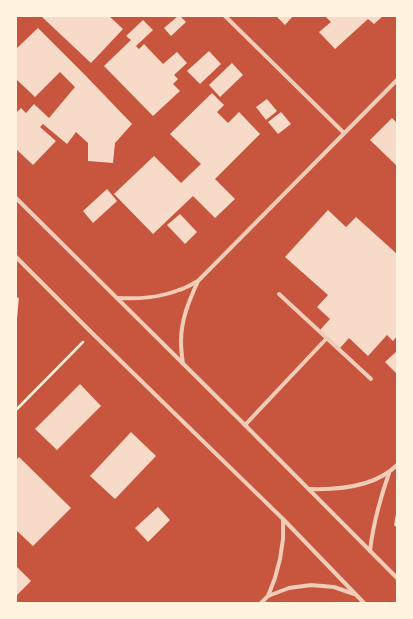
<svg xmlns="http://www.w3.org/2000/svg" width="413" height="619" viewBox="0 0 413 619" font-family="'Noto Sans',sans-serif">
  <style>
    .building { fill: #f7dbc8 }
    .lines { fill: none; stroke-linecap: round; stroke-linejoin: round }
    .path { stroke: #fff3e0; stroke-width: 2.5 }
    .minor { stroke: #f1ccb7; stroke-width: 4 }
  </style>
  <rect width="100%" height="100%" fill="#c8553d"/>
  <g class="building">
    <polygon points="41,16 109,16 123,29 91,63"/>
    <polygon points="178,16 180,16 186,22 171,36 164,28"/>
    <polygon points="276,16 293,16 285,25"/>
    <polygon points="325,16 383,16 374,24 368,19 335,49 319,32 331,22"/>
    <polygon points="143,20 153,30 136,46 139,49 144,44 163,64 177,52 187,63 174,75 178,79 173,84 180,91 153,116 104,66 131,40 126,36"/>
    <polygon points="38,28 86,76 132,124 115,143 113,163 88,161 88,143 76,132 67,144 43,124 40,127 56,141 33,165 16,149 16,113 21,108 26,113 34,104 49,118 75,87 60,72 35,97 16,79 16,49"/>
    <polygon points="209,51 221,64 200,84 187,71"/>
    <polygon points="232,63 243,75 220,97 209,85"/>
    <polygon points="212,93 224,105 217,112 228,123 239,112 260,134 215,179 235,199 215,218 193,196 153,234 114,194 154,156 181,183 201,164 170,134"/>
    <polygon points="267,99 277,111 266,120 256,107"/>
    <polygon points="281,112 291,124 278,134 268,122"/>
    <polygon points="392,118 397,123 397,166 370,140"/>
    <polygon points="107,189 117,201 93,223 83,211"/>
    <polygon points="328,210 346,227 356,217 397,254 397,336 393,341 387,335 368,356 349,338 340,348 320,330 330,319 317,307 328,295 285,257"/>
    <polygon points="180,214 197,232 185,244 167,225"/>
    <polygon points="16,297 19,298 17,319 16,318"/>
    <polygon points="397,351 397,374 385,362"/>
    <polygon points="80,384 101,406 57,450 35,429"/>
    <polygon points="131,432 156,456 115,499 90,476"/>
    <polygon points="19,457 71,508 33,546 16,530 16,460"/>
    <polygon points="158,507 170,520 148,542 135,528"/>
    <polygon points="396,514 397,514 397,528 394,525"/>
    <polygon points="16,566 31,581 16,596"/>
  </g>
  <g class="lines">
    <polyline class="path" points="16,410 83,342"/>
    <g class="minor">
      <polyline points="225,16 344,133"/>
      <polyline points="16,198 245,425 397,578"/>
      <polyline points="16,257 92,333 283,519 364,603"/>
      <polyline points="279,294 371,379"/>
      <path d="M 117,298 C 139,299 158,298 179,290 C 186,288 192,284 198,281 L 397,80"/>
      <path d="M 183,364 C 182,357 181,349 181,342 C 181,319 189,301 198,281"/>
      <polyline points="245,425 327,338"/>
      <path d="M 309,489 C 339,490 375,487 397,465"/>
      <path d="M 370,551 C 373,524 380,499 389,473"/>
      <polyline points="268,596 289,588 311,585 334,587 354,594"/>
      <polyline points="261,603 268,596 275,578 280,559 283,539 283,519"/>
    </g>
  </g>
  <rect width="413" height="619" fill="none" stroke="#fff3e0" stroke-width="34"/>
</svg>
